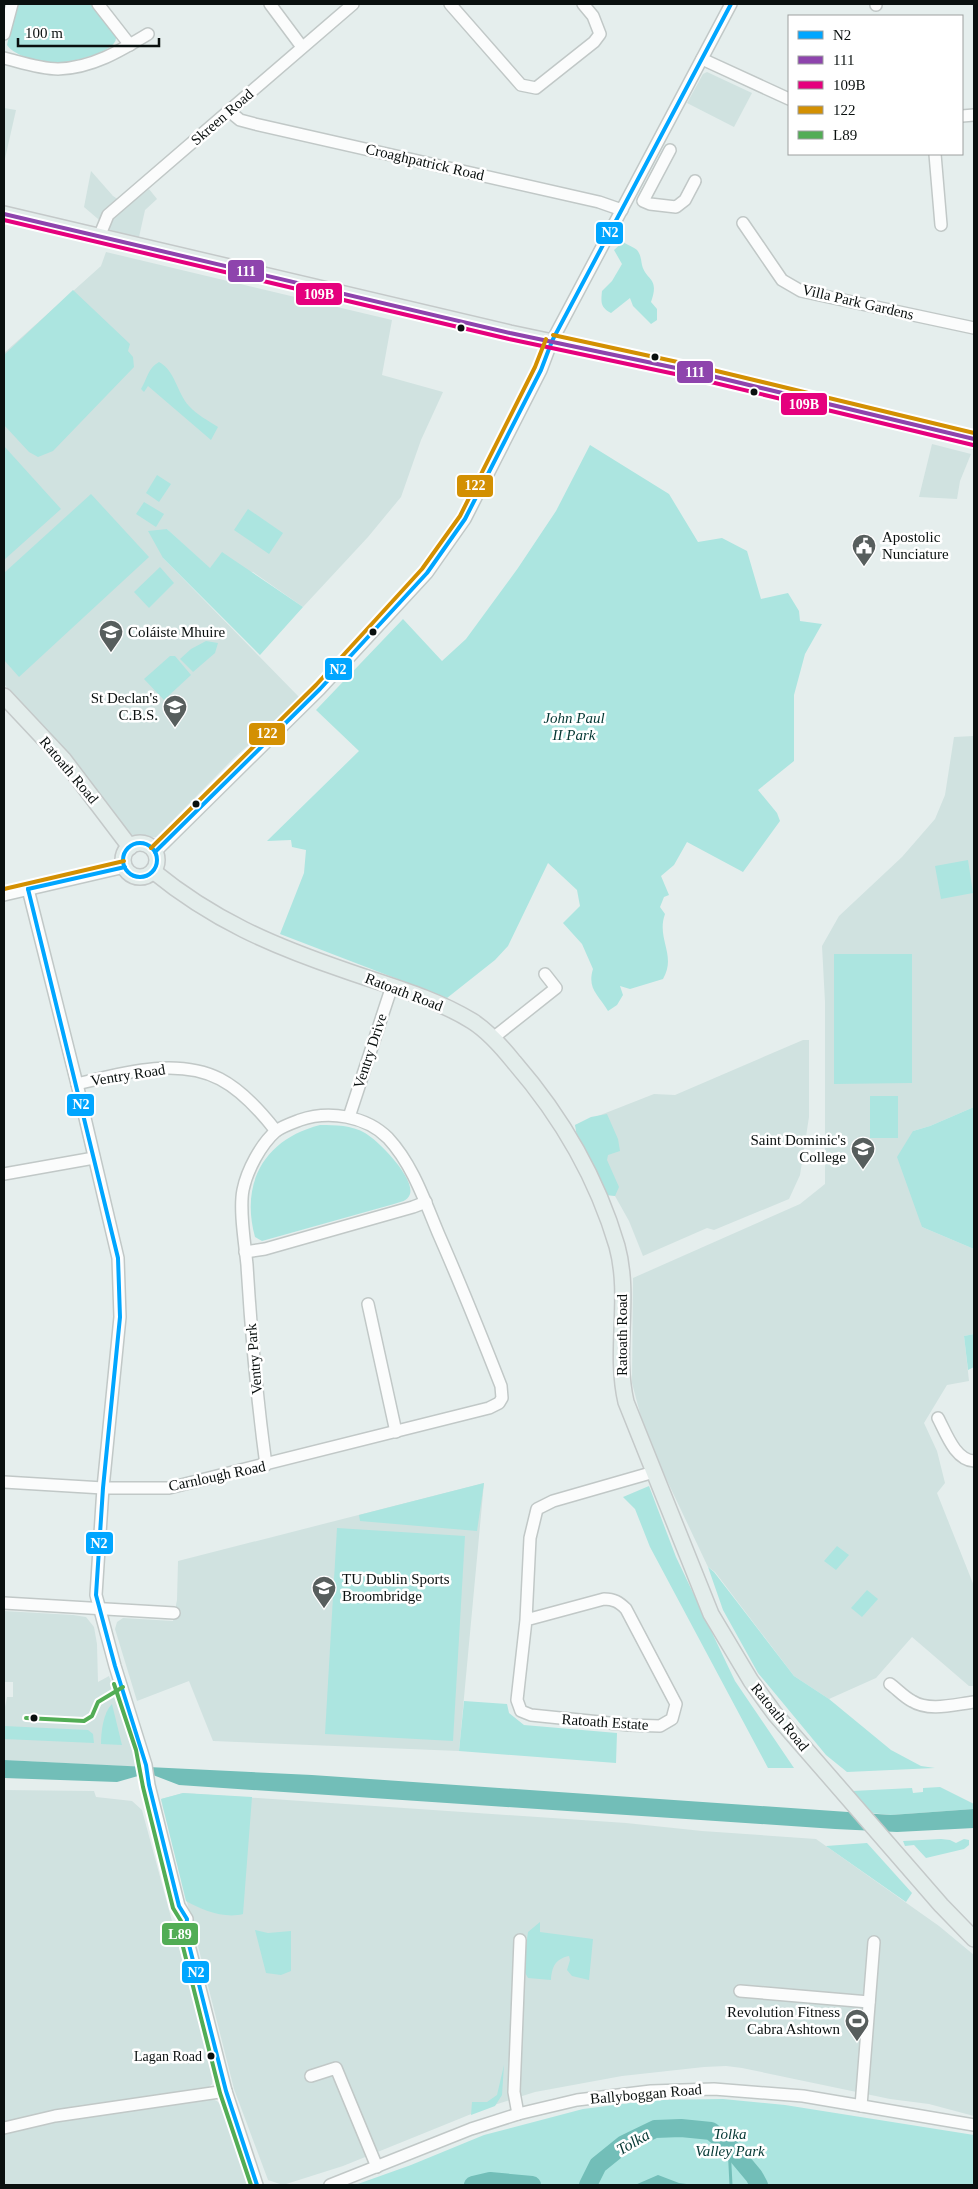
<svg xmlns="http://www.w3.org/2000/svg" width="978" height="2189" viewBox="0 0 978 2189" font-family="'Times New Roman',serif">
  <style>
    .built { fill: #d0e2e0 }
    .green { fill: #ace5e0 }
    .water { fill: #72beb8 }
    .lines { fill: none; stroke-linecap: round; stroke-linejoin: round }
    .stream { stroke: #72beb8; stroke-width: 3 }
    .river { stroke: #72beb8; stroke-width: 18 }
    .minor-casing { stroke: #c1c8c7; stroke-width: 14 }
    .major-casing { stroke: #c4c9c9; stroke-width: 18 }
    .minor { stroke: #fbfcfc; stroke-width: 11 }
    .major { stroke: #e3edeb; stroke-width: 15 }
    .bus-1-casing { stroke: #fff; stroke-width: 8 }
    .bus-2-casing { stroke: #fff; stroke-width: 8 }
    .bus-3-casing { stroke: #fff; stroke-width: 8 }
    .bus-4-casing { stroke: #fff; stroke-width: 8 }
    .bus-5-casing { stroke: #fff; stroke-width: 8 }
    .bus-1 { stroke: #00a6ff; stroke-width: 4 }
    .bus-2 { stroke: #8e44ad; stroke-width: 4 }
    .bus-3 { stroke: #e5007d; stroke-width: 4 }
    .bus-4 { stroke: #d39002; stroke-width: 4 }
    .bus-5 { stroke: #52ad55; stroke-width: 4 }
    .bus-dot { fill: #0a100f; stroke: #fff; stroke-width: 2 }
    .labels { text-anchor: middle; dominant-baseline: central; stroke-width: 5; stroke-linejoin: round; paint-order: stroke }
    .bus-label { font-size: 14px; fill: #0a100f; stroke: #fff; text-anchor: end }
    .street-label { font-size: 15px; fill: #0a100f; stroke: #fff }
    .poi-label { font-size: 15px; fill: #0a100f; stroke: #fff; text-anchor: start }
    .park-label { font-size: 15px; font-style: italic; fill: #033733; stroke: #fff }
    .water-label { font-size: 16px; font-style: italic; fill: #043733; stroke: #fff }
    .line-badge { stroke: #fff; stroke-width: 2 }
    .badge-label { font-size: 14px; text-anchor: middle; font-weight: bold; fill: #fff }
  </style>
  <rect width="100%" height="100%" fill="#e5eeed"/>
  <g class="built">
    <polygon points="707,72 752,93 734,127 687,103 703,74"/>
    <polygon points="4,108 16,110 4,163"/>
    <polygon points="91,171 113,196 128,206 149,189 157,199 145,210 139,237 133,237 111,230 84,207"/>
    <polygon points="106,252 392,320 382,375 443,392 421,440 401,497 368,537 303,607 253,572 210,569 167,529 163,558 299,697 291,707 235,757 156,837 142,838 130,835 4,684 4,353 101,266"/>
    <polygon points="932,444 971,454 960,481 957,499 919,497"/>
    <polygon points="974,736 974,1107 930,1126 913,1131 922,1227 974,1249 974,1334 964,1336 969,1381 947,1385 924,1423 937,1451 945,1483 937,1493 974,1586 974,1686 969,1686 912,1637 876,1678 829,1699 794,1676 715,1572 708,1567 646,1436 632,1383 633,1278 800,1204 825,1184 825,1002 822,946 839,916 902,857 935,819 945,795 954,737"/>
    <polygon points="803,1040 809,1040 809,1117 800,1175 789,1199 714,1230 707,1228 643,1256 629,1221 615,1196 607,1195 575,1125 654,1094 675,1095"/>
    <polygon points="484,1483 459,1751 213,1741 189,1681 137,1701 115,1629 117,1622 123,1618 173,1621 177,1600 178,1561"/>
    <polygon points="4,1611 73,1615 86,1617 94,1627 97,1644 98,1682 109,1676 141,1767 4,1760 4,1712 7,1697 13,1697 13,1682 4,1682"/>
    <polygon points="4,1790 94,1791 96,1797 132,1801 142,1810 213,2073 212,2084 208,2088 210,2098 217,2101 222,2106 249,2185 4,2185"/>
    <polygon points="183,1793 626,1823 702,1831 816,1839 939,1926 974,1955 974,2116 929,2104 890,2099 742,2068 726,2066 704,2067 622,2076 535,2092 491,2106 343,2166 283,2185 268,2180 234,2089 161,1799"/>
  </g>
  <g class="green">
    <path d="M 16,4 L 92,4 C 100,12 117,25 116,38 C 116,53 65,64 52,63 C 37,61 16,57 7,45 Z"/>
    <path d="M 623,242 C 627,245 634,247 637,250 C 641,255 641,260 642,265 C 646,281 660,277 651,302 L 657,309 L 657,320 L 651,324 L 633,306 L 630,298 L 611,313 C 600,307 601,302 602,291 L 612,281 L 622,264 L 614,250 Z"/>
    <polygon points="73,290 130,344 128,351 133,357 134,367 53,451 38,457 29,452 4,425 4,355"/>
    <path d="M 159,362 C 175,370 177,393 189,406 C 197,415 209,421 218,427 L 211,440 L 148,386 L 144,392 L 141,389 C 147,379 148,368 159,362 Z"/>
    <path d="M 590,445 L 669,494 L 698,542 L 722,538 L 747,551 L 761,599 L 788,593 L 799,611 L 800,621 L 822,624 L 805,654 L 794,695 L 794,761 L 758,790 L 777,813 L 780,821 L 743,872 L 687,842 L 674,865 L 661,876 L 669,895 L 664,897 L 660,907 L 665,914 C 656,939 677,955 663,979 L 630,989 L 620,986 L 623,995 L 617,1005 L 608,1011 C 598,994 587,989 593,969 L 582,944 L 563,923 L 580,906 L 577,890 L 548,863 L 508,946 L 495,960 L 447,998 L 280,934 L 304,873 L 306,850 L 292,847 L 291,840 L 267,841 L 359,751 L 316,710 L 403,619 L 442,661 L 466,639 L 518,568 L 556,511 Z"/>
    <polygon points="4,446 61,509 4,560"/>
    <polygon points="157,475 171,484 159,502 146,493"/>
    <polygon points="91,494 149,557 19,677 4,660 4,573"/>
    <polygon points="144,502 164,514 156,527 136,514"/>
    <polygon points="248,509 283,533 269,554 234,530"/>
    <polygon points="167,529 210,568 222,552 303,607 260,655 163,558 148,531"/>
    <polygon points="160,567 174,583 149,608 134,592"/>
    <polygon points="206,641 218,643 215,653 193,672 180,659 191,649"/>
    <polygon points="170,656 175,656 191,675 164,700 144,679"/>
    <polygon points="968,860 973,893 941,899 935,866"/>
    <polygon points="834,954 912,954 912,1083 834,1084"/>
    <rect x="870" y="1096" width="28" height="42"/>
    <polygon points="974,1107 974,1249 922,1227 897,1157 913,1131 930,1126"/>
    <polygon points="607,1114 618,1139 620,1151 608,1155 607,1160 619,1187 615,1196 607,1195 578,1143 575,1125 591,1117"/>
    <path d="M 320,1125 C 336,1125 351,1125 365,1133 C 379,1141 415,1178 410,1194 C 408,1201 400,1202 394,1204 L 262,1241 L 255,1237 C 240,1182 265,1139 320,1125 Z"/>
    <polygon points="974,1334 974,1367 968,1370 964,1336"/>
    <polygon points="484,1483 477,1531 360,1521 359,1515"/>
    <polygon points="649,1486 676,1557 735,1681 794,1768 768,1768 650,1547 635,1509 623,1497"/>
    <polygon points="337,1528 465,1536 453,1741 325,1734"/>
    <polygon points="837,1546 849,1555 836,1570 824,1561"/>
    <polygon points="708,1567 714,1572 794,1676 829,1699 891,1750 921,1766 935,1768 847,1772 826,1755 758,1673 723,1610"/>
    <polygon points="867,1590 878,1599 862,1617 851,1608"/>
    <polygon points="464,1701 507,1704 509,1713 524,1725 617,1733 616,1763 459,1751"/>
    <path d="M 112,1704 L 122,1745 L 101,1744 C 101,1732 103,1713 112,1704 Z"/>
    <polygon points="4,1726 88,1730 93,1734 94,1743 4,1739"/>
    <polygon points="940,1787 974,1804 974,1809 891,1815 871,1813 852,1791 912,1788 913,1793 923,1792 923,1788"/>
    <path d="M 183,1793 L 252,1797 L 243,1914 C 224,1919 202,1910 186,1901 L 161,1799 Z"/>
    <polygon points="941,1839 950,1840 956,1843 964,1839 969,1840 969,1845 964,1849 926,1858 914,1845 905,1846 903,1841"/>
    <polygon points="867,1843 912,1893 906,1902 826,1846"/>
    <path d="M 540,1922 L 540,1932 L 593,1939 L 589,1980 L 572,1976 L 567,1970 L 570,1960 L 569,1956 C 555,1959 552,1967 551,1980 L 528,1978 L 523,1969 L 528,1932 Z"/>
    <polygon points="255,1930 268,1933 291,1931 291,1971 281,1975 266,1973"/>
    <polygon points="504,2065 502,2095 495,2106 471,2115 472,2102 487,2102 497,2095"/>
    <polygon points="723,2099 785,2105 974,2135 974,2185 355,2185 411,2165 484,2135 583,2109 654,2100"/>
  </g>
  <g class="water">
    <polygon points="4,1760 312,1775 891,1815 974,1809 974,1828 897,1832 835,1829 179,1785 153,1775 138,1776 117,1782 4,1778"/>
    <polygon points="658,2175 679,2183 694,2185 635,2185"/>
  </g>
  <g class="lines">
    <polyline class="stream" points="729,2146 731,2185"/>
    <g class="river">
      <polyline points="473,2185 490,2181 532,2185"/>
      <polyline points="588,2185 598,2165 624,2144 655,2129 681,2128 711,2131 729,2146 754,2176 759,2185"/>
    </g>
    <defs>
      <g id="minor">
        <polyline points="98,4 130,45"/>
        <polyline points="270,4 302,47"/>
        <polyline points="450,4 521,85 536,88 594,42 600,34 593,16 583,4"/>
        <polyline points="876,4 876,5"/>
        <polyline points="4,34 12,4"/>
        <path d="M 4,58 C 20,62 40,69 58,69 C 92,68 120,51 148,34"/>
        <polyline points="702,59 789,99"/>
        <polyline points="229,111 240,120 255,124 599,202 622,210"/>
        <polyline points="962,116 974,115"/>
        <polyline points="670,150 643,201 650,204 676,207 685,200 695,181"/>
        <polyline points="935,154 941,225"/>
        <polyline points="743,223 782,280 801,291 974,328"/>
        <polyline points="99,237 108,215 353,4"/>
        <polyline points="155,852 320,689 427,573 465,519 541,370 552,341 731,4"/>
        <polyline points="28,889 77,1084 118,1258 120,1317 103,1488 96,1595 115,1666 146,1765 149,1785 179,1906 187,1919 186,1933 226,2091 257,2185"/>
        <polyline points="4,895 125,867"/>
        <polyline points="493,1038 556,988 545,974"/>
        <path d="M 77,1084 C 122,1073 177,1057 220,1079 C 241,1090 262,1113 276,1131"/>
        <polyline points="349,1117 392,986"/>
        <polyline points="4,1174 94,1158"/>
        <polyline points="245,1252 265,1249 413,1207 426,1202"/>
        <polyline points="368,1304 396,1432"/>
        <path d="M 938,1418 C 946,1433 955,1460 974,1461"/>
        <path d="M 4,1482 L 103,1488 L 169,1488 L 489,1408 L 499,1403 L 502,1398 L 501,1386 C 481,1335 461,1285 439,1235 C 425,1202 413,1165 388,1138 C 366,1116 329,1110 300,1120 C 292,1123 283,1126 276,1131 C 261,1144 247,1170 243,1190 C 239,1210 245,1244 247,1265 C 251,1332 257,1399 266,1465"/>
        <polyline points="4,1603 174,1613"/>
        <path d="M 526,1620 L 604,1599 C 614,1599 619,1602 626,1609 L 676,1704 L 672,1719 L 660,1726 L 629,1725 L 531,1715 L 521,1711 L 517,1700 L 526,1620 L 530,1538 L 537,1509 L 553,1501 L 654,1472"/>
        <path d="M 890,1684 C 897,1689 904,1697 912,1701 C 929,1712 956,1704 974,1702"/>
        <polyline points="740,1991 869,2002"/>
        <polyline points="311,2076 336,2068 377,2167"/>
        <polyline points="861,2106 874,1942"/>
        <polyline points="518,2114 514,2092 520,1940"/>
        <polyline points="4,2128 55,2116 226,2091"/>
        <polyline points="330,2185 471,2129 518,2114 577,2100 651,2091 714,2089 803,2096 974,2125"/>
      </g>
      <g id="major">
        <polyline points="4,214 510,333 695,372 974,439"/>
        <polyline points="4,696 64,760 130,847"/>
        <circle cx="140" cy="860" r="17"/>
        <path d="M 153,871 C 213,920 271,945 344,970 C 386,985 433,997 472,1021 C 488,1031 502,1047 514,1062 C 560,1115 597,1178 617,1246 C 631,1297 614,1351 626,1402 L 711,1614 L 751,1681 L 775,1714 L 941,1905 L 974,1939"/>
      </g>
    </defs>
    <use href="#minor" class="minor-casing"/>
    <use href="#major" class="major-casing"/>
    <use href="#minor" class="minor"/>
    <use href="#major" class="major"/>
    <defs>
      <g id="bus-1">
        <circle cx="140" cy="860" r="17"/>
        <polyline points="155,852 320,689 427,573 465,519 541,370 552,341 731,4"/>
        <polyline points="28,889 118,1258 120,1317 103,1488 96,1595 115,1666 146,1765 149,1785 179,1906 187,1919 186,1933 226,2091 257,2185"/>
        <polyline points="28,889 125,867"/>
      </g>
      <polyline id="bus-2" points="4,214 510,333 695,372 974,439"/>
      <polyline id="bus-3" points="4,220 509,339 694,378 973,445"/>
      <g id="bus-4">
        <polyline points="553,335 696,366 974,433"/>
        <polyline points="151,848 316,685 422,569 460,516 535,367 546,339"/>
        <polyline points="4,889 124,861"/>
      </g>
      <g id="bus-5">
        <polyline points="114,1684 136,1750 143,1787 173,1908 181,1921 180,1935 220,2093 251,2185"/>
        <polyline points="26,1718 84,1721 92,1716 98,1702 123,1687"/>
      </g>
    </defs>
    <use href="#bus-1" class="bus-1-casing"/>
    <use href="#bus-2" class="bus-2-casing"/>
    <use href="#bus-3" class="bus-3-casing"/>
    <use href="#bus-4" class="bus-4-casing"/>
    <use href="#bus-5" class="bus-5-casing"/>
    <use href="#bus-1" class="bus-1"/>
    <use href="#bus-2" class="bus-2"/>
    <use href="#bus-3" class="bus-3"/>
    <use href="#bus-4" class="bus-4"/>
    <use href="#bus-5" class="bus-5"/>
  </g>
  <defs>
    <symbol id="civic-pin" viewBox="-11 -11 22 30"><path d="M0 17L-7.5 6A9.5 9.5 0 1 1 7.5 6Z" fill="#575e5d" stroke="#fff"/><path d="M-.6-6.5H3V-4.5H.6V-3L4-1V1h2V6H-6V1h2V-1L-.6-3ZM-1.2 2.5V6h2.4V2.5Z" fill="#fff"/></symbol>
    <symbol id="school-pin" viewBox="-11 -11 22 30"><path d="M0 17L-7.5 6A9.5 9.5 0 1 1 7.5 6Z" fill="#575e5d" stroke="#fff"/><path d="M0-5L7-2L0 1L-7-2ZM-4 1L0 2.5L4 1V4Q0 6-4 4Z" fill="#fff"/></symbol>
    <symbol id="university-pin" viewBox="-11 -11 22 30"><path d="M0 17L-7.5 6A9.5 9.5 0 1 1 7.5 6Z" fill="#575e5d" stroke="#fff"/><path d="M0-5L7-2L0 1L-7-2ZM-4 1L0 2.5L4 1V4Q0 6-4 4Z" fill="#fff"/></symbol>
    <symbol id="stadium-pin" viewBox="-11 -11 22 30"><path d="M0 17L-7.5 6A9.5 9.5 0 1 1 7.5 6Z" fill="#575e5d" stroke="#fff"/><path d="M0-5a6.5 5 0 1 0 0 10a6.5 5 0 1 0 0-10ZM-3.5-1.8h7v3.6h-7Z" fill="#fff"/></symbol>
  </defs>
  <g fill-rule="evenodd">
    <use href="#civic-pin" x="850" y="532" width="28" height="38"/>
    <use href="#school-pin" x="97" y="618" width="28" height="38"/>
    <use href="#school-pin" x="161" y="693" width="28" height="38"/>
    <use href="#school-pin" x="849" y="1135" width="28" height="38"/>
    <use href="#university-pin" x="310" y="1574" width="28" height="38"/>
    <use href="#stadium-pin" x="843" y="2007" width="28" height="38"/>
  </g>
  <g class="bus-dot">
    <circle cx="461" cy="328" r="4.5"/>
    <circle cx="655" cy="357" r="4.5"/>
    <circle cx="754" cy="392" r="4.5"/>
    <circle cx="373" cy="632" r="4.5"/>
    <circle cx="196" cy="804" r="4.5"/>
    <circle cx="34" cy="1718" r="4.5"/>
    <circle cx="211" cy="2056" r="4.5"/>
  </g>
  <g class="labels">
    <g class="bus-label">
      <text x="202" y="2056">Lagan Road</text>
    </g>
    <g class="street-label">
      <text transform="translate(222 117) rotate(-41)">Skreen Road</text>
      <text transform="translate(425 162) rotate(13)">Croaghpatrick Road</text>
      <text transform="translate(858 302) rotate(13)">Villa Park Gardens</text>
      <text transform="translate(69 770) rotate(50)">Ratoath Road</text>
      <text transform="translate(404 992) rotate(21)">Ratoath Road</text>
      <text transform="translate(370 1051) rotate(-72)">Ventry Drive</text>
      <text transform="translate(128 1075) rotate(-9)">Ventry Road</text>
      <text transform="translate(622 1335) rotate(-90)">Ratoath Road</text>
      <text transform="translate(254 1359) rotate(-95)">Ventry Park</text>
      <text transform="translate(217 1476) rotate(-12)">Carnlough Road</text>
      <text transform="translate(780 1717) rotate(51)">Ratoath Road</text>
      <text transform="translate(605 1722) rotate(4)">Ratoath Estate</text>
      <text transform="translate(646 2094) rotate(-5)">Ballyboggan Road</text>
    </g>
    <g class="poi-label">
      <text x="882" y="537">Apostolic<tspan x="882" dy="17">Nunciature</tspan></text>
      <text x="128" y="632">Coláiste Mhuire</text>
      <text x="158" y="698" text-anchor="end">St Declan's<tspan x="158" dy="17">C.B.S.</tspan></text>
      <text x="846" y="1140" text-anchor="end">Saint Dominic's<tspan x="846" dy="17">College</tspan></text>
      <text x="342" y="1579">TU Dublin Sports<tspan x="342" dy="17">Broombridge</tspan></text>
      <text x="840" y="2012" text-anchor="end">Revolution Fitness<tspan x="840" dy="17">Cabra Ashtown</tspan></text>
    </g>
    <g class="park-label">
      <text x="574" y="718">John Paul<tspan x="574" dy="17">II Park</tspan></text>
      <text x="730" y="2134">Tolka<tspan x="730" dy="17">Valley Park</tspan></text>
    </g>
    <g class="water-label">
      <text transform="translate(633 2142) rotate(-30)">Tolka</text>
    </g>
  </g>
  <g class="line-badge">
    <rect x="595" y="221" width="29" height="24" rx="5" fill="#00a6ff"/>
    <rect x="227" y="259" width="38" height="24" rx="5" fill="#8e44ad"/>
    <rect x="295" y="282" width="48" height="24" rx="5" fill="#e5007d"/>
    <rect x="676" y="360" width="38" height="24" rx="5" fill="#8e44ad"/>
    <rect x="780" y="392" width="48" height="24" rx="5" fill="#e5007d"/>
    <rect x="456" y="474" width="38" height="24" rx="5" fill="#d39002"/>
    <rect x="324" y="657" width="29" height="24" rx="5" fill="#00a6ff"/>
    <rect x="248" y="722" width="38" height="24" rx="5" fill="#d39002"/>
    <rect x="66" y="1093" width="29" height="24" rx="5" fill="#00a6ff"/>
    <rect x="85" y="1531" width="29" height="24" rx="5" fill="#00a6ff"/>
    <rect x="161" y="1922" width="38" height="24" rx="5" fill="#52ad55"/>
    <rect x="181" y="1960" width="29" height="24" rx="5" fill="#00a6ff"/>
  </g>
  <g class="badge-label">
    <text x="610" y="237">N2</text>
    <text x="246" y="276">111</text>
    <text x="319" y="299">109B</text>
    <text x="695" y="377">111</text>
    <text x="804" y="409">109B</text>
    <text x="475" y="490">122</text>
    <text x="338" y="674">N2</text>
    <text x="267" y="738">122</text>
    <text x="81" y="1109">N2</text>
    <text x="99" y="1548">N2</text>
    <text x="180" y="1939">L89</text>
    <text x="196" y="1977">N2</text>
  </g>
  <rect width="978" height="2189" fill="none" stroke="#0a100f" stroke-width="10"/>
  <rect x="788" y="15" width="175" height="140" fill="#ffffff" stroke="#9d9f9f"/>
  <rect x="798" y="31" width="25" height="8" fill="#00a6ff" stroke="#9d9f9f"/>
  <text x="833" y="40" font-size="15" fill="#0a100f">N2</text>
  <rect x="798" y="56" width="25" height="8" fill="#8e44ad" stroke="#9d9f9f"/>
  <text x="833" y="65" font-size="15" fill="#0a100f">111</text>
  <rect x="798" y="81" width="25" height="8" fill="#e5007d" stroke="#9d9f9f"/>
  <text x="833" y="90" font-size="15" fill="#0a100f">109B</text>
  <rect x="798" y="106" width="25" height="8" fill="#d39002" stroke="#9d9f9f"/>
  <text x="833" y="115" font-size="15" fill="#0a100f">122</text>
  <rect x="798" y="131" width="25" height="8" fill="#52ad55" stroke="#9d9f9f"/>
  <text x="833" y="140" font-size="15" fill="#0a100f">L89</text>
  <path d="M18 38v8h141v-8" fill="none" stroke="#0a100f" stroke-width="2.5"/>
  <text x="25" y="38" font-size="15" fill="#0a100f" stroke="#ffffff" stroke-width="4" paint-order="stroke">100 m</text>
</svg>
